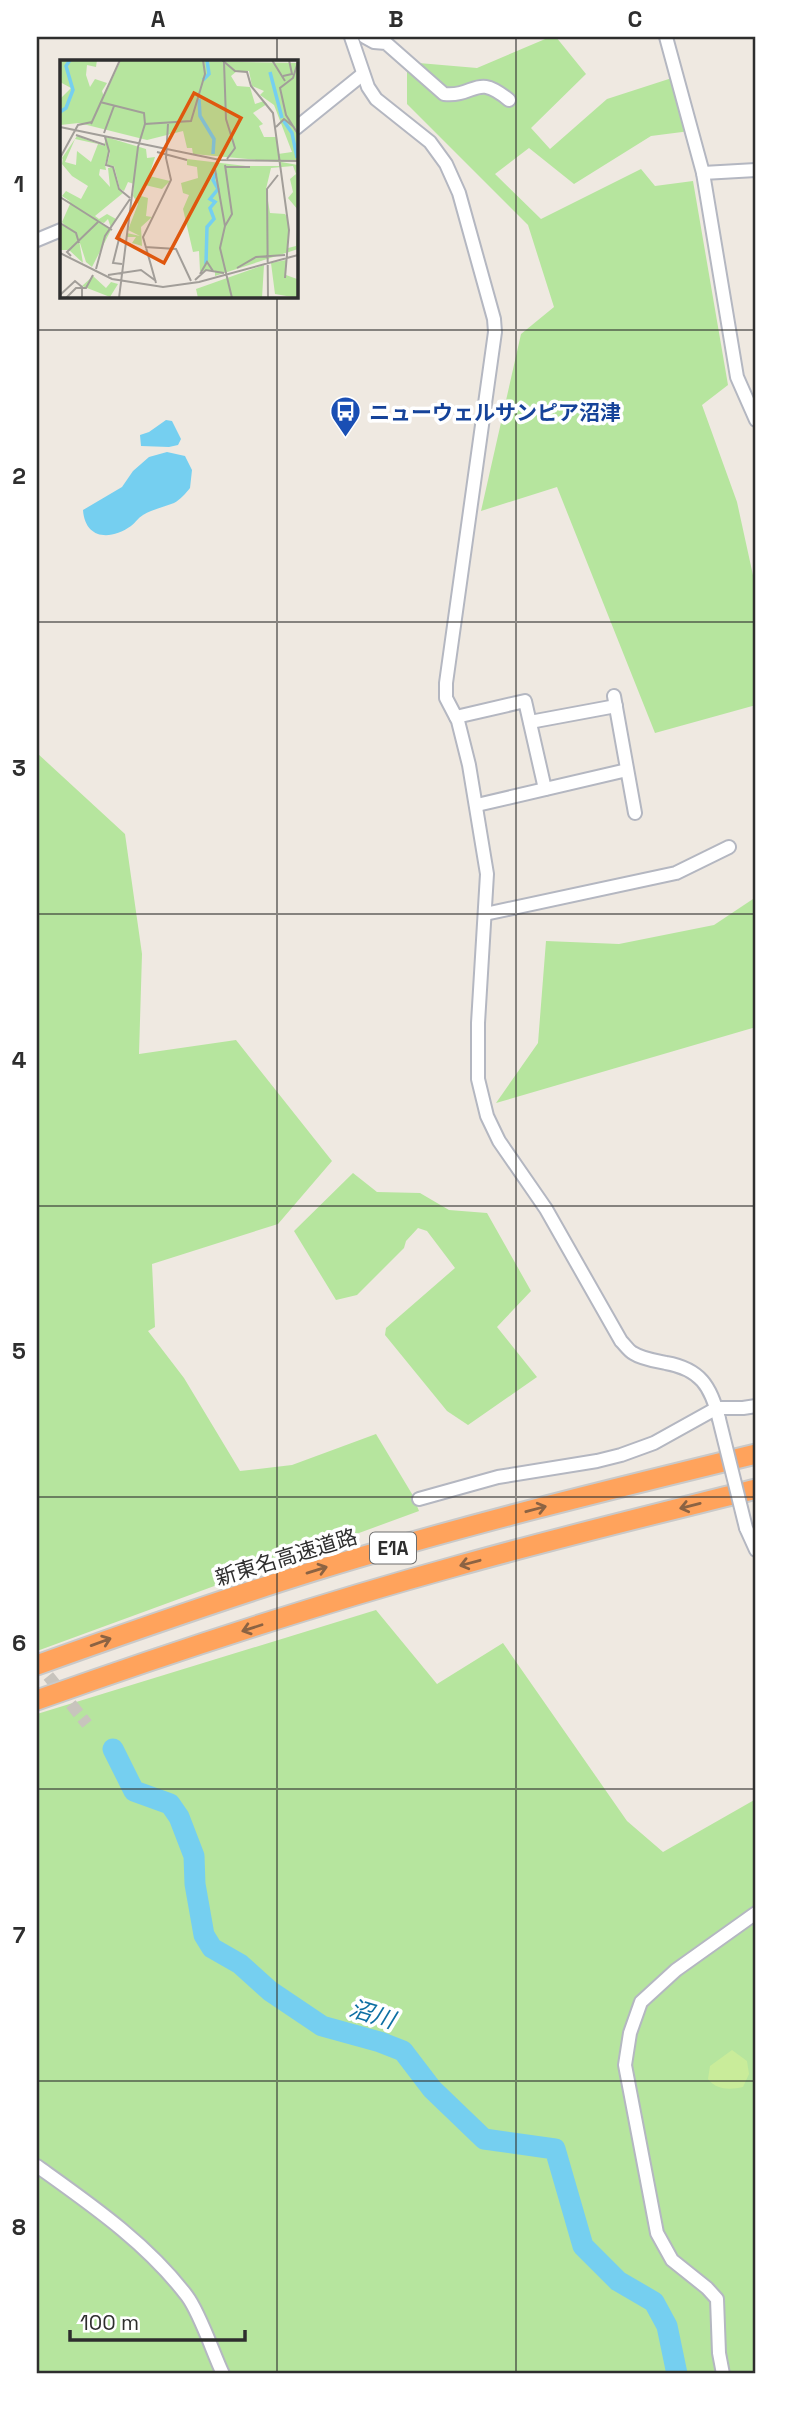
<svg xmlns="http://www.w3.org/2000/svg" width="793" height="2411" viewBox="0 0 793 2411" font-family="'Space Grotesk','Noto Sans JP',sans-serif">
  <style>
    .green { fill: #b6e59e }
    .pitch { fill: #c9ec9a }
    .water { fill: #75cff0 }
    .lines { fill: none; stroke-linecap: round; stroke-linejoin: round }
    .river { stroke: #75cff0; stroke-width: 21 }
    .minor-tunnel { stroke: #c8c4bd; stroke-width: 12; stroke-dasharray: 12 6; stroke-linecap: butt }
    .minor-casing { stroke: #b4b7c1; stroke-width: 16 }
    .highway-casing { stroke: #c9c9c9; stroke-width: 23 }
    .minor { stroke: #fff; stroke-width: 12 }
    .highway { stroke: #ffa35c; stroke-width: 19 }
    .minor-bridge-casing { stroke: #b4b7c1; stroke-width: 16; stroke-linecap: butt }
    .minor-bridge { stroke: #fff; stroke-width: 12 }
    .oneway { stroke: #8c6343 }
    .grid { fill: none; stroke: #2e2e2e; stroke-width: 2; stroke-opacity: 0.55 }
    .labels { text-anchor: middle; dominant-baseline: central; stroke-width: 7; stroke-linejoin: round; paint-order: stroke }
    .shield { fill: #fff; stroke: #6d6d6d; stroke-width: 2 }
    .shield-label { font-size: 19px; font-weight: bold; fill: #2e2e2e }
    .transit-label { font-size: 21px; font-weight: bold; fill: #164399; stroke: #fff; text-anchor: start }
    .street-label { font-size: 21px; fill: #2e2e2e; stroke: #fff }
    .water-label { font-size: 23px; font-style: italic; fill: #0d6fa3; stroke: #fff }
    .inset-river { fill: none; stroke: #75cff0; stroke-width: 3.5 }
    .inset-road { fill: none; stroke: #a29e99; stroke-width: 2 }
    .view { fill: #df570e; fill-opacity: 0.15; stroke: #df570e; stroke-width: 3.5 }
    .inset-edge { fill: none; stroke: #2e2e2e; stroke-width: 3.5 }
    .neatline { fill: none; stroke: #2e2e2e; stroke-width: 2.5 }
    .grid-label { font-size: 23px; text-anchor: middle; font-weight: bold; fill: #2e2e2e }
  </style>
  <rect width="100%" height="100%" fill="#efe9e1"/>
  <g class="green">
    <polygon points="550,37 556,37 586,74 531,128 550,149 607,99 675,77 690,131 651,136 574,184 529,148 495,174 541,219 641,169 655,186 693,181 728,385 702,405 737,502 756,589 756,705 655,733 557,487 481,511 521,334 554,307 528,225 407,104 407,62 477,68"/>
    <polygon points="37,753 125,834 142,954 139,1054 236,1040 332,1161 278,1224 152,1264 155,1327 148,1331 184,1378 240,1471 292,1465 376,1434 412,1494 419,1511 37,1651"/>
    <polygon points="756,897 756,1027 496,1103 538,1043 546,941 619,944 714,925"/>
    <polygon points="353,1173 377,1192 420,1193 449,1210 487,1213 531,1291 497,1327 537,1377 468,1425 447,1411 385,1335 386,1328 455,1268 427,1231 418,1228 406,1241 404,1248 357,1295 336,1300 294,1231"/>
    <polygon points="376,1610 437,1684 503,1643 627,1821 663,1852 756,1799 756,1911 736,1929 743,1930 756,1920 756,2374 37,2374 37,1714"/>
  </g>
  <path class="pitch" d="M 732,2050 L 747,2061 L 749,2074 L 743,2087 C 730,2090 716,2090 708,2079 L 710,2066 Z"/>
  <g class="water">
    <polygon points="166,420 172,421 181,439 178,445 169,447 141,446 140,435 149,432"/>
    <path d="M 167,452 L 185,456 L 192,470 L 190,488 C 186,493 180,500 174,503 C 164,507 153,509 143,515 C 138,518 135,523 131,526 C 110,541 85,539 83,510 L 122,487 L 133,471 L 149,457 Z"/>
  </g>
  <g class="lines">
    <polyline class="river" points="113,1749 134,1791 170,1804 179,1817 194,1856 195,1884 204,1935 212,1948 240,1964 270,1991 322,2026 380,2042 403,2051 432,2089 484,2139 555,2149 583,2246 618,2281 654,2302 667,2326 677,2374"/>
    <polyline class="minor-tunnel" points="37,1662 87,1724"/>
    <defs>
      <g id="minor">
        <path d="M 351,37 L 368,87 L 376,99 L 430,142 L 446,164 L 459,193 L 494,319 L 495,332 L 446,683 L 446,698 L 458,721 L 469,765 L 487,874 L 478,1023 L 478,1079 L 487,1116 L 499,1141 L 546,1209 L 621,1341 C 625,1345 629,1351 633,1353 C 642,1359 656,1361 666,1363 C 700,1369 711,1386 719,1419"/>
        <path d="M 365,37 L 374,42 L 386,43 L 444,94 C 477,97 475,72 509,100"/>
        <polyline points="666,37 703,173 737,377 756,420"/>
        <polyline points="296,128 363,74"/>
        <polyline points="703,173 756,170"/>
        <polyline points="37,240 61,230"/>
        <polyline points="614,696 635,813"/>
        <polyline points="456,717 525,701 545,789"/>
        <polyline points="530,722 616,706"/>
        <polyline points="477,805 627,770"/>
        <polyline points="485,914 676,873 729,847"/>
        <polyline points="419,1499 498,1477 597,1461 621,1455 654,1443 717,1408 743,1408 756,1406"/>
        <polyline points="746,1528 756,1550"/>
        <path d="M 37,2166 C 90,2204 147,2243 187,2296 C 200,2313 213,2353 223,2374"/>
        <polyline points="723,2374 719,2353 717,2299 707,2288 672,2260 657,2233 625,2065 630,2033 641,2002 676,1970 756,1913"/>
      </g>
      <g id="highway">
        <path d="M 37,1665 C 129,1632 221,1600 314,1571 C 460,1526 608,1490 756,1454"/>
        <path d="M 37,1700 C 175,1651 315,1605 457,1566 C 556,1538 656,1514 756,1489"/>
      </g>
    </defs>
    <use href="#minor" class="minor-casing"/>
    <use href="#highway" class="highway-casing"/>
    <use href="#minor" class="minor"/>
    <use href="#highway" class="highway"/>
    <defs>
      <polyline id="minor-bridge" points="719,1419 746,1528"/>
    </defs>
    <use href="#minor-bridge" class="minor-bridge-casing"/>
    <use href="#minor-bridge" class="minor-bridge"/>
  </g>
  <defs><path id="oneway-shaft" d="M-6 0H5M1.5-3L5.5 0L1.5 3" fill="none" stroke-width="1.6" stroke-linecap="round" stroke-linejoin="round" transform="scale(1.75)"/></defs>
  <g class="oneway">
    <use href="#oneway-shaft" transform="translate(690 1506) rotate(166)"/>
    <use href="#oneway-shaft" transform="translate(536 1509) rotate(-15)"/>
    <use href="#oneway-shaft" transform="translate(470 1563) rotate(165)"/>
    <use href="#oneway-shaft" transform="translate(317 1570) rotate(-17)"/>
    <use href="#oneway-shaft" transform="translate(252 1628) rotate(162)"/>
    <use href="#oneway-shaft" transform="translate(101 1642) rotate(-20)"/>
  </g>
  <path class="grid" d="M 277,37 L 277,61M 516,37 L 516,2374M 277,296 L 277,2374M 37,330 L 756,330M 37,622 L 756,622M 37,914 L 756,914M 37,1206 L 756,1206M 37,1497 L 756,1497M 37,1789 L 756,1789M 37,2081 L 756,2081"/>
  <defs>
    <symbol id="bus-pin" viewBox="-11 -11 22 30"><path d="M0 17L-7.5 6A9.5 9.5 0 1 1 7.5 6Z" fill="#1a4fb4" stroke="#fff"/><path d="M-5-6H5V4H4V6H2V4H-2V6H-4V4H-5ZM-3.5-4V0h7V-4ZM-3.5 1.2v1.5H-2V1.2ZM2 1.2v1.5H3.5V1.2Z" fill="#fff"/></symbol>
  </defs>
  <g fill-rule="evenodd">
    <use href="#bus-pin" x="328" y="394" width="35" height="47"/>
  </g>
  <g class="labels">
    <rect class="shield" x="370" y="1532.5" width="46" height="31" rx="5"/>
    <g class="shield-label">
      <text x="393" y="1548">E1A</text>
    </g>
    <g class="transit-label">
      <text x="369" y="412">ニューウェルサンピア沼津</text>
    </g>
    <g class="street-label">
      <text transform="translate(286 1557) rotate(-17)">新東名高速道路</text>
    </g>
    <g class="water-label">
      <text transform="translate(372 2014) rotate(17)">沼川</text>
    </g>
  </g>
  <g transform="translate(60 60)">
    <rect width="238" height="238" fill="#efe9e1"/>
    <path d="M 0,0 L 37,0 L 36,7 L 27,5 L 26,15 L 30,27 L 35,19 L 47,23 L 42,31 L 44,37 L 61,0 L 238,3 L 238,100 L 221,102 L 238,105 L 238,150 L 228,138 L 233,132 L 230,119 L 236,114 L 233,106 L 211,108 L 206,129 L 210,153 L 225,154 L 228,159 L 228,188 L 236,186 L 238,153 L 238,189 L 155,216 L 155,211 L 140,211 L 139,191 L 133,192 L 123,149 L 129,135 L 123,133 L 121,123 L 138,118 L 137,107 L 127,105 L 127,99 L 186,106 L 219,106 L 219,102 L 133,94 L 132,88 L 127,88 L 123,71 L 87,80 L 19,63 L 0,65 L 0,39 L 11,28 L 0,22 ZM 177,11 L 189,11 L 192,26 L 204,31 L 200,35 L 214,45 L 232,92 L 218,94 L 217,77 L 204,77 L 199,66 L 203,64 L 193,53 L 207,44 L 204,41 L 195,44 L 190,27 L 177,26 L 171,16 ZM 17,76 L 44,86 L 46,77 L 86,89 L 87,98 L 95,97 L 89,116 L 110,121 L 102,129 L 85,125 L 81,136 L 88,138 L 86,156 L 92,157 L 81,167 L 82,186 L 72,183 L 76,177 L 66,177 L 67,173 L 80,176 L 68,170 L 78,144 L 73,136 L 74,124 L 68,122 L 64,131 L 60,129 L 54,106 L 47,105 L 50,93 L 49,91 L 45,104 L 46,110 L 40,109 L 39,115 L 50,127 L 48,108 L 53,107 L 58,128 L 63,133 L 35,156 L 39,159 L 47,154 L 56,159 L 51,168 L 48,159 L 44,163 L 37,161 L 51,170 L 32,207 L 26,202 L 19,180 L 23,203 L 9,190 L 0,190 L 0,164 L 6,167 L 2,162 L 10,144 L 1,138 L 11,142 L 2,136 L 6,131 L 21,139 L 28,126 L 12,116 L 2,104 L 3,98 L 0,101 ZM 15,79 L 38,84 L 31,102 L 17,91 L 16,105 L 5,102 ZM 226,200 L 226,215 L 237,219 L 238,238 L 215,234 L 211,203 ZM 204,205 L 202,238 L 138,238 L 136,229 ZM 33,216 L 46,228 L 51,222 L 58,224 L 50,237 L 22,226 Z" fill="#b6e59e" fill-rule="evenodd"/>
    <path class="inset-river" d="M 210,12 L 222,58M 143,20 L 149,14 L 147,0M 139,39 L 140,56 L 154,79 L 153,94M 0,52 L 6,48 L 13,30 L 6,6 L 10,0M 223,60 L 232,73 L 237,98M 146,204 L 147,167 L 154,159 L 150,148 L 155,142 L 150,139 L 158,129 L 153,120 L 156,113"/>
    <path class="inset-road" d="M 162,0 L 175,11 L 187,12 L 191,26 L 213,53 L 229,170 L 225,218M 212,0 L 225,21M 164,2 L 166,59 L 175,88 L 167,99M 238,2 L 233,18 L 220,28 L 226,55 L 238,74M 223,16 L 232,14 L 229,0M 40,42 L 84,53 L 85,64M 31,64 L 60,0M 0,67 L 160,100 L 238,101M 216,67 L 224,59 L 234,67M 44,73 L 54,46M 16,75 L 45,85M 45,77 L 49,91 L 46,105 L 53,107 L 59,129 L 70,138M 97,92 L 127,100M 0,98 L 18,65 L 32,62M 166,107 L 190,107M 155,109 L 165,166 L 160,188 L 172,238M 0,137 L 52,170M 0,163 L 16,173 L 19,183M 165,166 L 172,154 L 165,105M 62,167 L 53,203 L 62,204M 85,187 L 116,189 L 131,221M 0,193 L 52,219 L 103,227 L 139,222 L 238,195M 11,196 L 7,192 L 38,162M 177,208 L 196,197 L 225,195M 36,209 L 45,176 L 70,139M 140,214 L 147,202 L 153,211M 48,215 L 81,210 L 96,221M 135,220 L 146,210 L 164,213M 96,223 L 83,177 L 111,120 L 106,98 L 108,64M 0,235 L 15,221 L 22,227 L 22,238M 6,238 L 16,228 L 26,228 L 33,215M 59,238 L 78,87 L 85,64 L 131,61 L 145,14 L 143,0M 208,238 L 207,129 L 218,115"/>
    <path class="view" d="M 134,33 L 181,58 L 104,203 L 57,178 Z"/>
    <rect width="238" height="238" class="inset-edge"/>
  </g>
  <rect width="793" height="2411" fill="none" stroke="#ffffff" stroke-width="77"/>
  <path d="M70 2330v10h175v-10" fill="none" stroke="#2e2e2e" stroke-width="3.5"/>
  <text x="80" y="2330" font-size="21" fill="#2e2e2e" stroke="#ffffff" stroke-width="5" paint-order="stroke">100 m</text>
  <rect x="38" y="38" width="716" height="2334" class="neatline"/>
  <g class="grid-label">
    <text x="158" y="27">A</text>
    <text x="396" y="27">B</text>
    <text x="635" y="27">C</text>
    <text x="19" y="192">1</text>
    <text x="19" y="484">2</text>
    <text x="19" y="776">3</text>
    <text x="19" y="1068">4</text>
    <text x="19" y="1359">5</text>
    <text x="19" y="1651">6</text>
    <text x="19" y="1943">7</text>
    <text x="19" y="2235">8</text>
  </g>
</svg>
